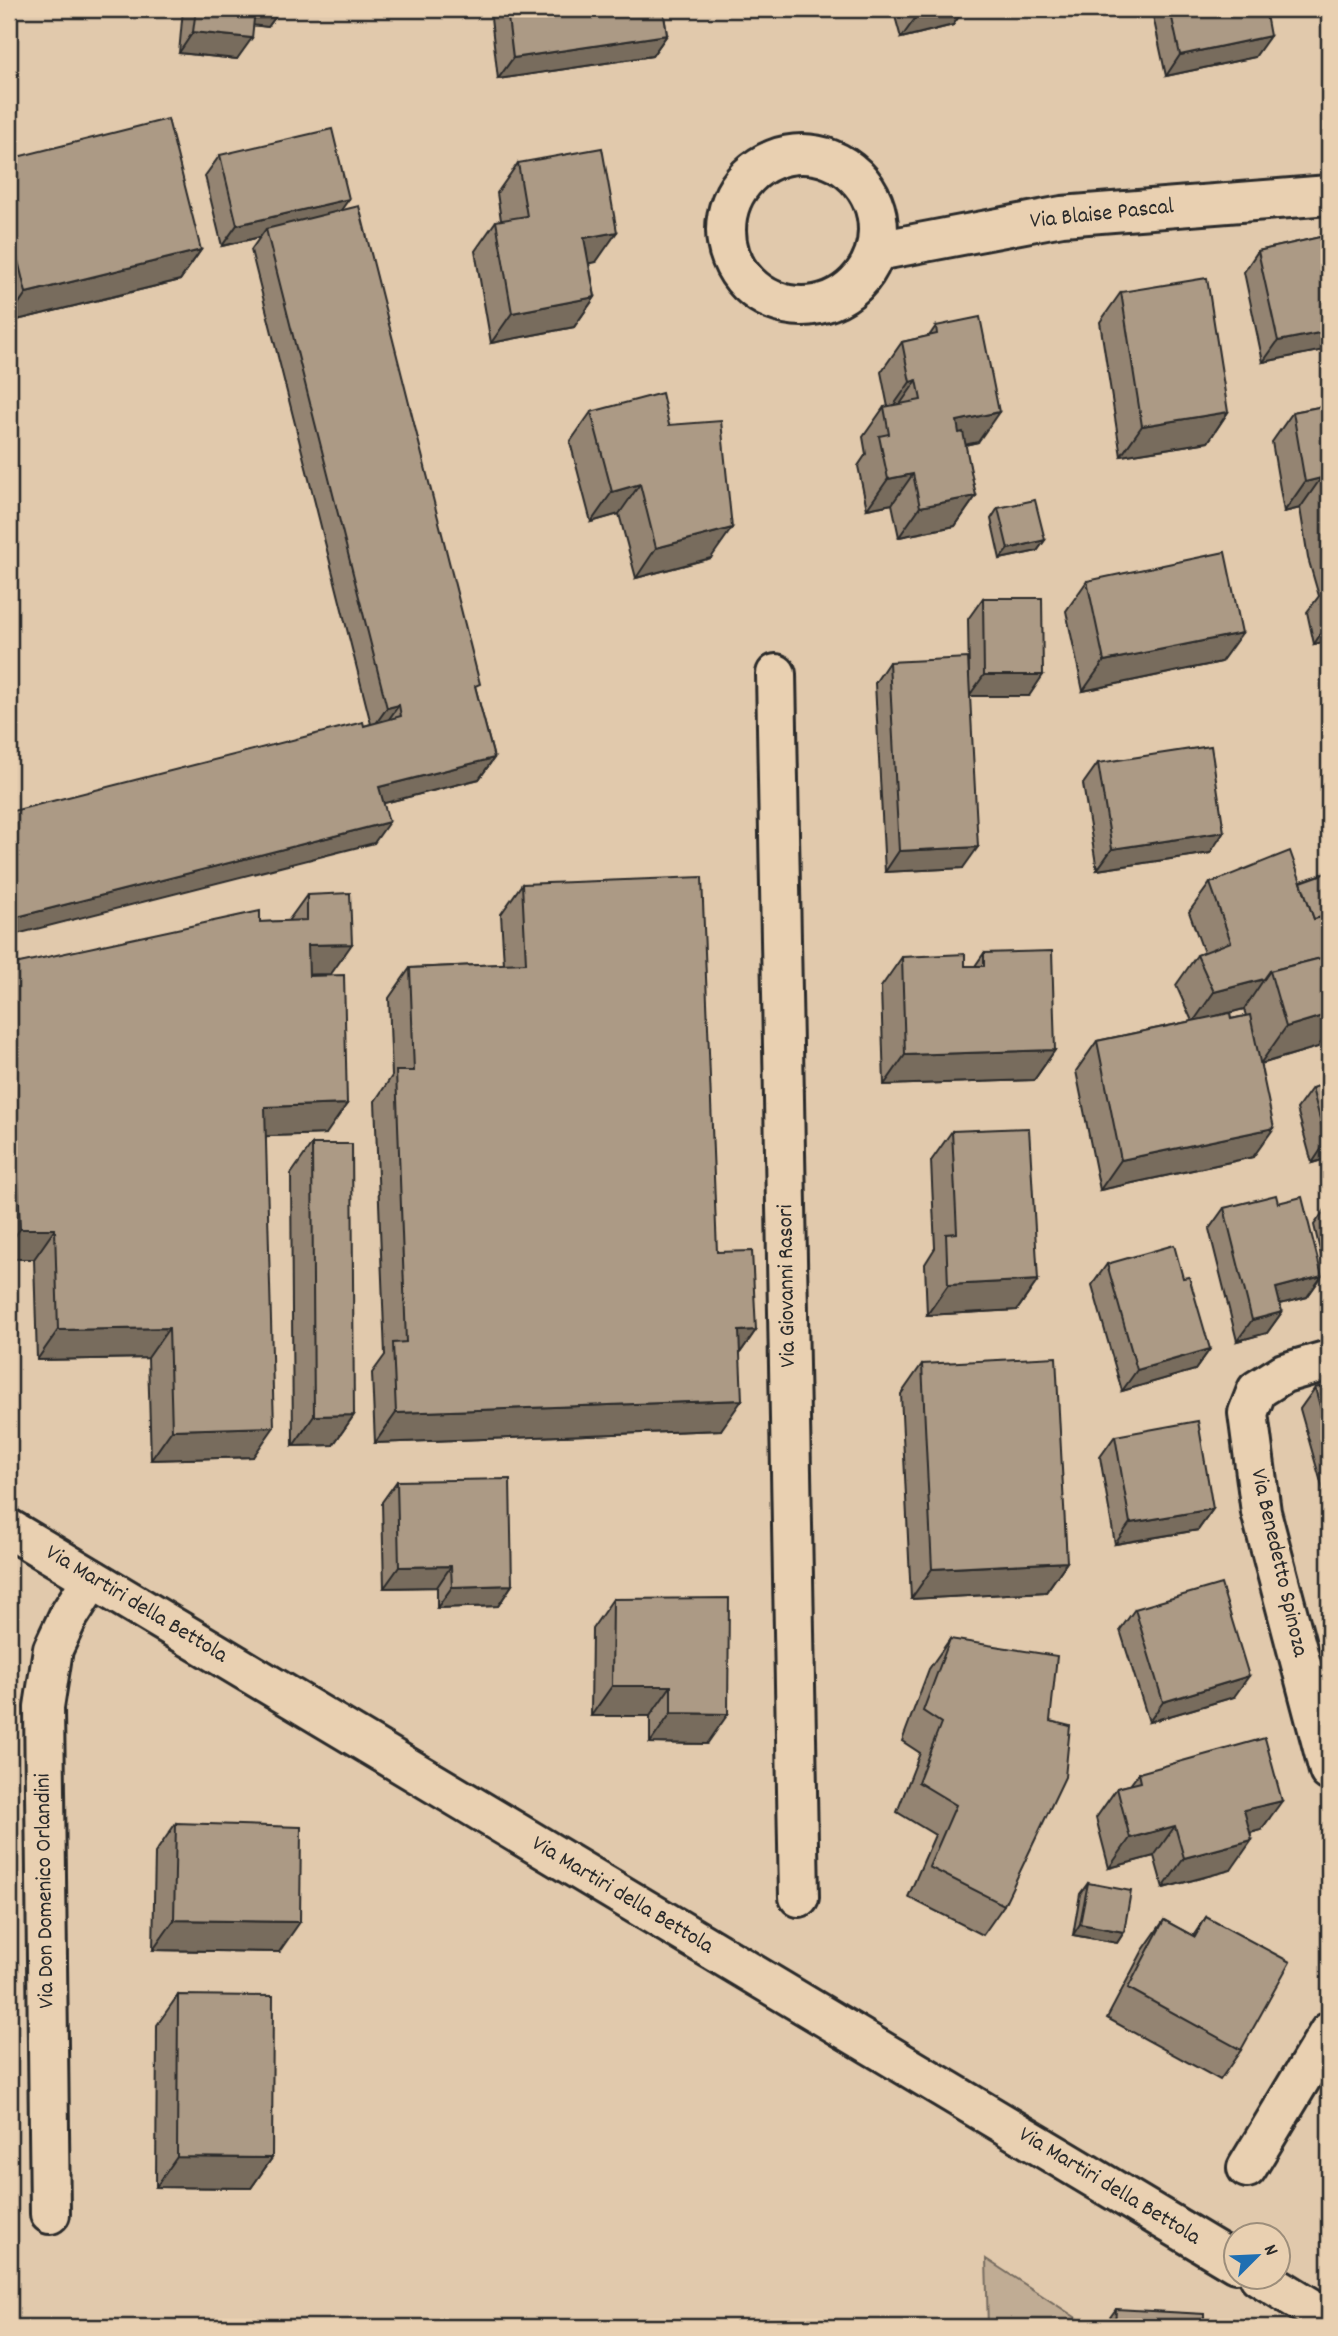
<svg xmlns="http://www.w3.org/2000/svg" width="1338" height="2336" viewBox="0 0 1338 2336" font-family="Dekko,sans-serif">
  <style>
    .green { fill: #c0ac94; stroke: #766c60; stroke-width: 2 }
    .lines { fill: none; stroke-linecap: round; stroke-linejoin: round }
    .minor-casing { stroke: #2b2b2b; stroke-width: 44 }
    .major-casing { stroke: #2b2b2b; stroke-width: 44 }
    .minor { stroke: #e9d0b1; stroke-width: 38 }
    .major { stroke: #e9d0b1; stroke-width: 38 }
    .wall { fill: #948472; stroke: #2b2b2b; stroke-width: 2; fill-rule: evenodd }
    .shaded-wall { fill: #786c5d; stroke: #2b2b2b; stroke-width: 2 }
    .building { fill: #ac9a85; stroke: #2b2b2b; stroke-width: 2 }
    .labels { text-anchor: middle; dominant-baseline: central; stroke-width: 7; stroke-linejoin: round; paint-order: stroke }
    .street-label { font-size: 23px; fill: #2b2b2b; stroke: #e9d0b1 }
  </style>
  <rect width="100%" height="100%" fill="#e1c9ac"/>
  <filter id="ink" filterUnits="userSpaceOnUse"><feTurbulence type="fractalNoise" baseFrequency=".0143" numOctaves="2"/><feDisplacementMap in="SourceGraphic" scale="14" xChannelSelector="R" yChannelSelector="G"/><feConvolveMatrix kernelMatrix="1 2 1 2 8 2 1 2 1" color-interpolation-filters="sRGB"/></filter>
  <g filter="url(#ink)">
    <polygon class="green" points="986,2259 1078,2319 1079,2327 988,2327"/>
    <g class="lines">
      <defs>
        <g id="minor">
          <circle cx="802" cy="230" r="76"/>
          <polyline points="877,251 1062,216 1329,195"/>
          <polyline points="776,674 799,1897"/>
          <polyline points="1329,1360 1284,1373 1257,1390 1248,1413 1261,1512 1329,1771"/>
          <polyline points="1247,2168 1329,2032"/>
          <polyline points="50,2214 44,1707 53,1649 68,1617 92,1579"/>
        </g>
        <g id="major">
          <polyline points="9,1529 1236,2263"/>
          <polyline points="1259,2276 1329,2319"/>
        </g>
      </defs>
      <use href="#minor" class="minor-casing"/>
      <use href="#major" class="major-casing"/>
      <use href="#minor" class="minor"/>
      <use href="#major" class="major"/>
    </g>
    <g class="wall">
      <polygon points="183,9 281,9 268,27 253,25 237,59 179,53"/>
      <polygon points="490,9 663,9 667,35 652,56 498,79"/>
      <polygon points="893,9 981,9 962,12 953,25 901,38"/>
      <polygon points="1158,9 1265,9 1255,57 1166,76 1153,16"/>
      <polygon points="220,155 341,210 476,690 494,758 479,779 384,803 374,843 364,726 371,724 251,250 260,237 222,246 205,176"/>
      <polygon points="9,159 201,250 180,280 9,322"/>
      <polygon points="518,163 596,262 589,263 595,297 574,327 491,343 475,251 496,221 501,220 497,193"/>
      <polygon points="1329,235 1329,349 1263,362 1244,272 1258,251"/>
      <polygon points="1121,292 1228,412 1208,442 1121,456 1100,322"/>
      <polygon points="936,326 978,442 965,445 976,496 955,526 899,537 892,504 867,509 858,466 866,454 863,437 884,407 888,407 881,372 902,342 929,336"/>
      <polygon points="1329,405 1329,641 1314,644 1307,612 1319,596 1308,558 1300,508 1284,512 1272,442 1293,412"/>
      <polygon points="591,412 669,425 711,558 636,578 619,514 591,522 570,442"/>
      <polygon points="998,508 1045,540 1037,551 1000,559 991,519"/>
      <polygon points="1087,581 1221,662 1083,691 1066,611"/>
      <polygon points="983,598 1029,696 970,696 963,868 885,872 875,683 889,662 969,677 968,619"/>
      <polygon points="1098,763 1210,853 1097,870 1083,784"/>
      <path d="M 1329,872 L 1329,1031 L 1318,1047 L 1261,1064 L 1253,1157 L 1100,1190 L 1076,1071 L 1097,1041 L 1192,1021 L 1176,985 L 1197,955 L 1204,953 L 1189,912 L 1210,883 L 1301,881 ZM 1244,1009 L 1246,1016 L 1231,1019 L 1221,1015 Z"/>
      <polygon points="522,884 717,1252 756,1330 740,1353 721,1430 375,1443 372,1373 385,1355 375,1101 392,1076 389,998 410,968 504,964 501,914"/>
      <polygon points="307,895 331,974 309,975 326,1134 266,1136 253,1457 151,1460 148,1358 37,1360 34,1259 9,1259 9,967 10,965 260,922 288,921"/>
      <polygon points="984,953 1055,1050 1034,1080 884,1085 881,987 902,957 965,966 975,966"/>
      <polygon points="1329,1083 1329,1158 1312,1163 1297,1109 1312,1088"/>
      <polygon points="952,1131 1038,1280 1017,1310 927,1315 925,1264 935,1248 931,1161"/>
      <polygon points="312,1144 354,1415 333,1445 293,1446 291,1174"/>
      <polygon points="1278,1203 1322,1276 1307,1297 1280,1304 1282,1312 1267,1333 1237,1341 1209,1229 1224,1208"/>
      <polygon points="1329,1204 1329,1289 1314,1225"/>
      <polygon points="1107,1264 1183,1278 1210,1349 1195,1370 1122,1391 1092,1285"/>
      <polygon points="922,1364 1067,1562 1046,1592 911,1599 901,1394"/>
      <polygon points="1329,1385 1329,1491 1324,1493 1300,1409 1315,1388"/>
      <polygon points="1115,1436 1213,1509 1198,1530 1115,1544 1100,1457"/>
      <polygon points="397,1481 512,1585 498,1606 437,1608 437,1587 384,1588 382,1502"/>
      <polygon points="613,1599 707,1744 650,1743 650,1716 591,1716 592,1629"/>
      <polygon points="1135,1609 1234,1697 1149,1722 1120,1630"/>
      <polygon points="950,1639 1004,1905 983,1935 908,1897 935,1835 897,1812 920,1753 902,1741 929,1669"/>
      <polygon points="1139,1773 1261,1830 1250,1833 1231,1870 1163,1888 1154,1856 1109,1868 1096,1818 1117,1788 1130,1785"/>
      <polygon points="176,1823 279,1952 153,1950 155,1853"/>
      <polygon points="1088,1883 1124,1932 1117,1943 1073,1935 1080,1894"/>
      <polygon points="1206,1917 1241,2050 1220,2080 1107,2018 1143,1950 1164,1920 1193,1936"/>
      <polygon points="178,1995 272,2158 251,2188 156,2187 157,2025"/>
      <polygon points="1116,2309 1204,2327 1103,2327"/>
    </g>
    <g class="shaded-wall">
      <polygon points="251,9 281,9 268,27 241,24"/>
      <polygon points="922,9 981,9 962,12 953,25 901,38"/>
      <polygon points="193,32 252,38 237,59 179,53"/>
      <polygon points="667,35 652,56 498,79 513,58"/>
      <polygon points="1270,36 1255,57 1166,76 1180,55"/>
      <polygon points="349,199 334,220 266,229 260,237 222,246 237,225"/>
      <polygon points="617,232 596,262 563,268 584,238"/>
      <polygon points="201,250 180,280 9,322 9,318 26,293"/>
      <polygon points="595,297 574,327 491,343 512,313"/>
      <polygon points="1329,331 1329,349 1263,362 1278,341"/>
      <polygon points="917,380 896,410 889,412 910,382"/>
      <polygon points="999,412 978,442 936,451 957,421"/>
      <polygon points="1228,412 1208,442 1121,456 1142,426"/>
      <polygon points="913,474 892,504 867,509 888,479"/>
      <polygon points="1321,478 1300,508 1284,512 1305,482"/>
      <polygon points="640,484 619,514 591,522 612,492"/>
      <polygon points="976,496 955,526 899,537 920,507"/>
      <polygon points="732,528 711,558 636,578 656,548"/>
      <polygon points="1045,540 1037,551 1000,559 1008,549"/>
      <polygon points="1329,621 1329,641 1314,644"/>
      <polygon points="1242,633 1221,662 1083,691 1104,661"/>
      <polygon points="984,675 1043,675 1029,696 969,696"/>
      <polygon points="399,705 384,726 372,729 387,708"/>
      <polygon points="494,758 479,779 365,808 379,787"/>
      <polygon points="389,822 374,843 9,936 9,919"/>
      <polygon points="1224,832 1210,853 1097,870 1112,849"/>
      <polygon points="978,847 963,868 885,872 899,851"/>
      <polygon points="352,944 331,974 287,975 308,945"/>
      <polygon points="1264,979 1244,1009 1193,1022 1214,992"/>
      <polygon points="1329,1014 1329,1031 1318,1047 1260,1064 1286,1027"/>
      <polygon points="1055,1050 1034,1080 884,1085 905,1055"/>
      <polygon points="347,1104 326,1134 244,1137 265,1107"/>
      <polygon points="1274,1128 1253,1157 1100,1190 1121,1160"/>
      <polygon points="1329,1141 1329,1158 1312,1163 1326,1142"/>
      <polygon points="20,1229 55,1229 34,1259 9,1259 9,1245"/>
      <polygon points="1322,1276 1307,1297 1261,1309 1276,1288"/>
      <polygon points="1038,1280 1017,1310 927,1315 948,1285"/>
      <polygon points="1282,1312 1267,1333 1237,1341 1252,1320"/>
      <polygon points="169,1328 148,1358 37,1360 58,1330"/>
      <polygon points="756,1330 735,1360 739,1331"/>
      <polygon points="1210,1349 1195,1370 1122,1391 1137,1370"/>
      <polygon points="742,1400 721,1430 375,1443 396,1413"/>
      <polygon points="354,1415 333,1445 293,1446 314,1416"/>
      <polygon points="274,1427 253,1457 151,1460 172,1430"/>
      <polygon points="1329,1485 1329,1491 1324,1493"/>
      <polygon points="1213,1509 1198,1530 1115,1544 1130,1523"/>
      <polygon points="1067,1562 1046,1592 911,1599 932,1569"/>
      <polygon points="451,1566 437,1587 384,1588 399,1567"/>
      <polygon points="512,1585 498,1606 437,1608 452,1587"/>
      <polygon points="1249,1676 1234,1697 1149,1722 1163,1702"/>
      <polygon points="612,1686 671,1686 650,1716 591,1716"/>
      <polygon points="671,1713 728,1714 707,1744 650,1743"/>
      <polygon points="1282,1801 1261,1830 1223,1840 1244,1810"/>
      <polygon points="1175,1826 1154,1856 1109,1868 1130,1838"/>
      <polygon points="1252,1840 1231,1870 1163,1888 1184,1858"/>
      <polygon points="174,1920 300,1922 279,1952 153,1950"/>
      <polygon points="1080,1924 1124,1932 1117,1943 1073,1935"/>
      <polygon points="177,2157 272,2158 251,2188 156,2187"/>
    </g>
    <g class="building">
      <polygon points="196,9 255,9 252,38 193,32"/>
      <polygon points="507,9 663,9 667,35 513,58"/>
      <polygon points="1170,9 1265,9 1270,36 1180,55"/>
      <polygon points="168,119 201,250 26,293 9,224 9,159"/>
      <polygon points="332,129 349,199 237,225 220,155"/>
      <polygon points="602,148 617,232 584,238 595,297 512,313 496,221 527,216 518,163"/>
      <polygon points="359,206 480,684 475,686 494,758 379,787 389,822 9,919 9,812 363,722 364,726 401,716 399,705 387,708 266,229"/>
      <polygon points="1329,235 1329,331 1278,341 1258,251"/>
      <polygon points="1207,278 1228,412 1142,426 1121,292"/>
      <polygon points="980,317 999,412 957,421 959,433 963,432 976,496 920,507 913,474 888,479 879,436 889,434 884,407 921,400 917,380 910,382 902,342 937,334 936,326"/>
      <polygon points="662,393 669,425 721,421 732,528 656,548 640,484 612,492 591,412"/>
      <polygon points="1329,405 1329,529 1321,478 1305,482 1293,412"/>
      <polygon points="1035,500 1045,540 1008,549 998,508"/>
      <polygon points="1225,552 1242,633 1104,661 1087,581"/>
      <polygon points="983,598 1042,598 1043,675 984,675"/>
      <polygon points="968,658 978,847 899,851 889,662"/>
      <polygon points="1211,746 1224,832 1112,849 1098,763"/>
      <polygon points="1290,851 1314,919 1329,915 1329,956 1270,971 1264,979 1214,992 1197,955 1231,942 1210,883"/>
      <polygon points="1329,872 1329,915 1314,919 1301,882"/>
      <polygon points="702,877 717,1252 752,1251 756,1330 739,1331 742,1400 396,1413 393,1343 406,1342 396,1071 414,1071 410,968 526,963 522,884"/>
      <polygon points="350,893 352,944 308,945 309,976 344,975 347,1104 265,1107 274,1427 172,1430 169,1328 58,1330 55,1229 20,1229 10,965 260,911 260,922 307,920 307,895"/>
      <polygon points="1052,951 1055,1050 905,1055 902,957 965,954 965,966 984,966 984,953"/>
      <polygon points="1329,956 1329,1014 1286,1027 1270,971"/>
      <polygon points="1230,1013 1231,1019 1250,1015 1274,1128 1121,1160 1097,1041"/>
      <polygon points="1329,1083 1329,1141 1326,1142 1312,1088"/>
      <polygon points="1029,1128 1038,1280 948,1285 946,1234 957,1233 952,1131"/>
      <polygon points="312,1144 352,1144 354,1415 314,1416"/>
      <polygon points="1276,1195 1278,1203 1302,1197 1322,1276 1276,1288 1282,1312 1252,1320 1224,1208"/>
      <polygon points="1174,1245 1183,1278 1189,1277 1210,1349 1137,1370 1107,1264"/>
      <polygon points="1056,1357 1067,1562 932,1569 922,1364"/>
      <polygon points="1329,1385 1329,1439 1315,1388"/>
      <polygon points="1198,1421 1213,1509 1130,1523 1115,1436"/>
      <polygon points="510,1479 512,1585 452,1587 451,1566 399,1567 397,1481"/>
      <polygon points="1221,1584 1249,1676 1163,1702 1135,1609"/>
      <polygon points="729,1598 728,1714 671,1713 671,1686 612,1686 613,1599"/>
      <polygon points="950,1639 1057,1656 1050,1721 1070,1726 1065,1777 1004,1905 929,1867 956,1805 918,1782 941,1723 923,1711"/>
      <polygon points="1265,1738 1282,1801 1244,1810 1252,1840 1184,1858 1175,1826 1130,1838 1117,1788 1141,1782 1139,1773"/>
      <polygon points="176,1823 301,1827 300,1922 174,1920"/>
      <polygon points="1088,1883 1131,1891 1124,1932 1080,1924"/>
      <polygon points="1206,1917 1290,1962 1241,2050 1128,1988 1164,1920 1195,1937"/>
      <polygon points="9,1977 13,1977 11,2138 9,2138"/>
      <polygon points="178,1995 273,1996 272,2158 177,2157"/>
      <polygon points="1116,2309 1204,2314 1204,2327 1115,2327"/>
    </g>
  </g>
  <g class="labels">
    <g class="street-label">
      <text transform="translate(1102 215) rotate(-6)">Via Blaise Pascal</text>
      <text transform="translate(788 1286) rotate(-91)">Via Giovanni Rasori</text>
      <text transform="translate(1278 1563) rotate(77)">Via Benedetto Spinoza</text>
      <text transform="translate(136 1605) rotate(31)">Via Martiri della Bettola</text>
      <text transform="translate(46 1891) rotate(-91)">Via Don Domenico Orlandini</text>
      <text transform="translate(622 1896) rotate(31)">Via Martiri della Bettola</text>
      <text transform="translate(1109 2187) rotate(31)">Via Martiri della Bettola</text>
    </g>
  </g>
  <rect width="1338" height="2336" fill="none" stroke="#e9d0b1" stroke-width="35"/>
  <rect x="18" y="18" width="1303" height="2301" fill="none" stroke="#2b2b2b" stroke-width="2.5" filter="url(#ink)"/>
  <g transform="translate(1257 2256) rotate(66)"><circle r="33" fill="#e9d0b1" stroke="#9d8e7b" stroke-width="2"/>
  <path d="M0-5L12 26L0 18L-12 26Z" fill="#1f6fb2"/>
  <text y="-10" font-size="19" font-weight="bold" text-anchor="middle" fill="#2b2b2b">N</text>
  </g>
</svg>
